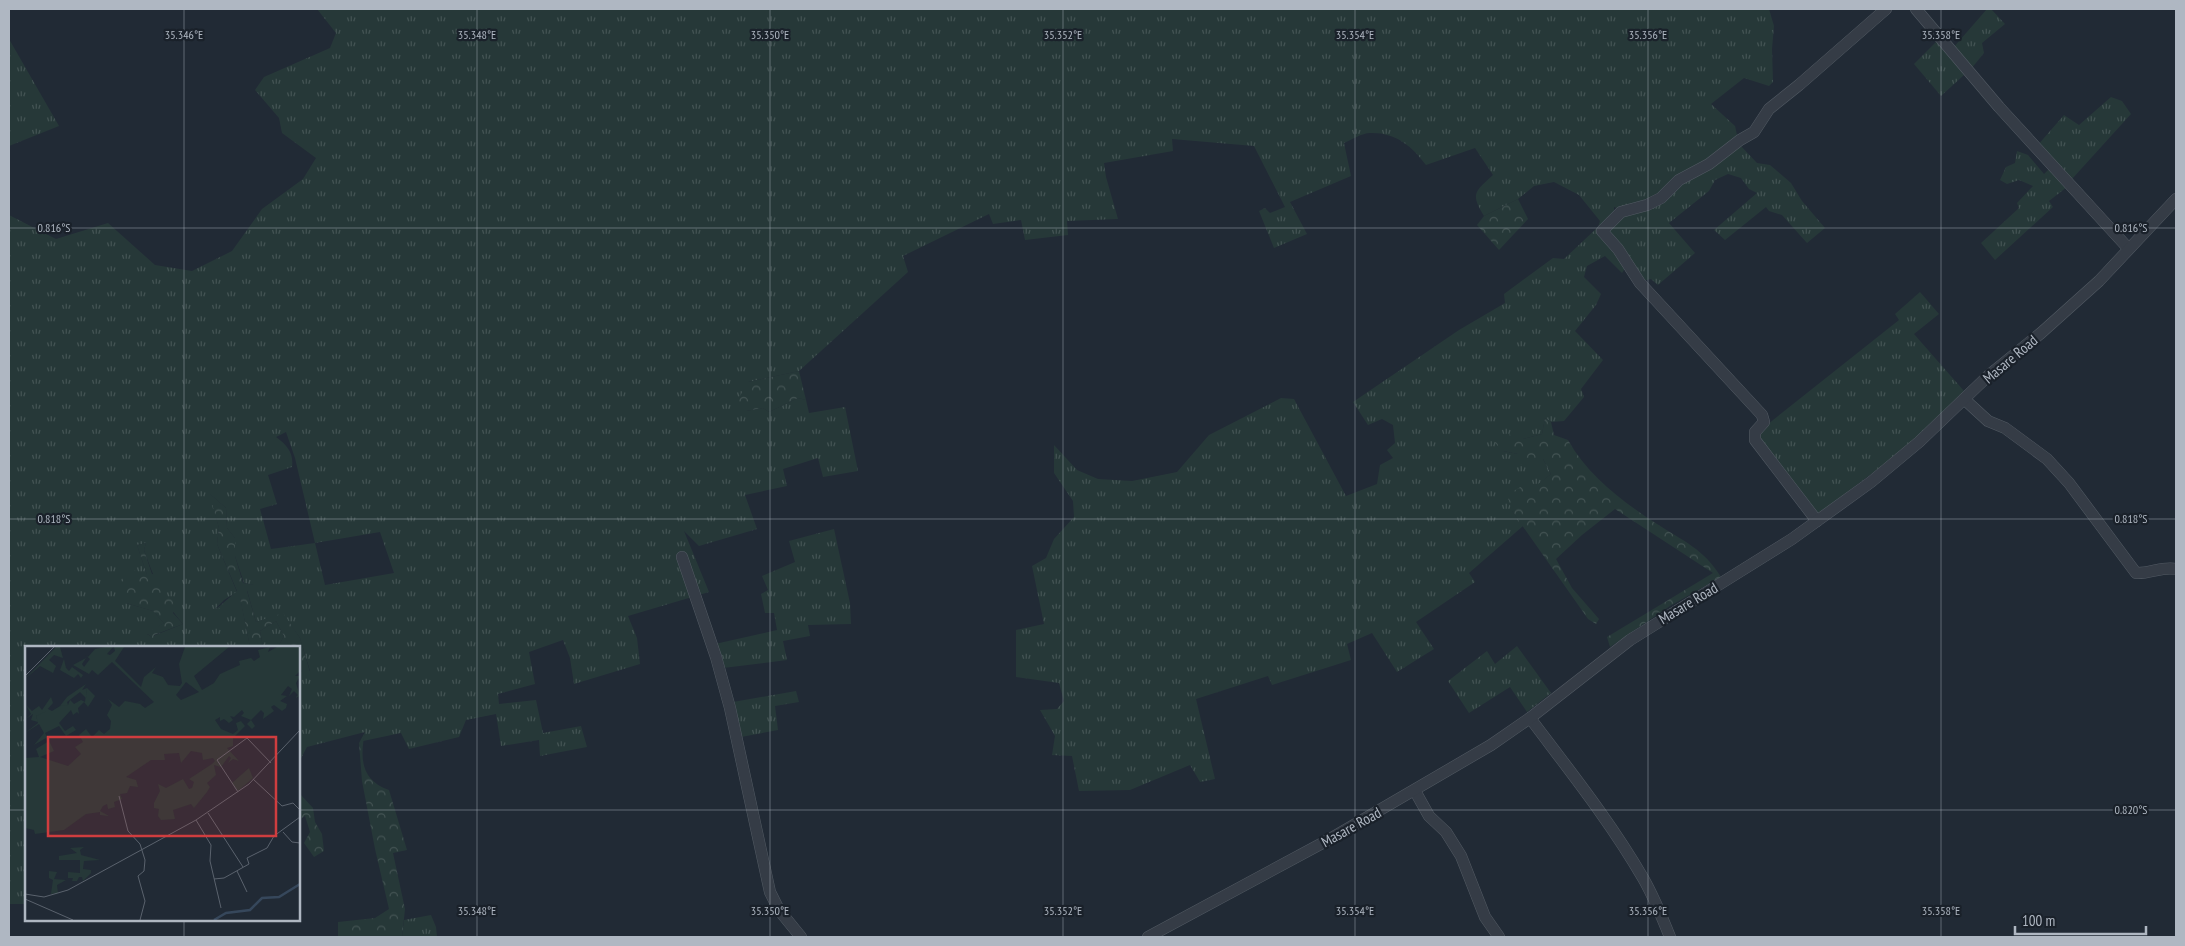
<svg xmlns="http://www.w3.org/2000/svg" width="2185" height="946" viewBox="0 0 2185 946" font-family="'PT Sans Narrow',sans-serif">
  <style>
    .grass { fill: url(#grass-tufts); fill-rule: evenodd }
    .forest { fill: url(#forest-crowns) }
    .lines { fill: none; stroke-linecap: round; stroke-linejoin: round }
    .minor-casing { stroke: #525a63; stroke-width: 12 }
    .minor { stroke: #353c46; stroke-width: 11 }
    .ticks { fill: none; stroke: #afb7c2; stroke-width: 1; stroke-opacity: 0.45 }
    .labels { text-anchor: middle; dominant-baseline: central; stroke-width: 4.5; stroke-linejoin: round; paint-order: stroke }
    .street-label { font-size: 15px; fill: #afb7c2; stroke: #1a212a }
    .inset-river { fill: none; stroke: #36475b; stroke-width: 2.5 }
    .inset-road { fill: none; stroke: #5a626d; stroke-width: 1 }
    .view { fill: #d03d3f; fill-opacity: 0.15; stroke: #d03d3f; stroke-width: 2.5 }
    .inset-edge { fill: none; stroke: #afb7c2; stroke-width: 2.5 }
    .ticks-label { font-size: 12px; text-anchor: middle; fill: #afb7c2; stroke: #1a212a; stroke-width: 4.5; stroke-linejoin: round; paint-order: stroke }
  </style>
  <defs>
    <pattern id="grass-tufts" width="24" height="20" patternUnits="userSpaceOnUse" patternTransform="scale(1.25)"><rect width="24" height="20" fill="#263838"/><path d="M3 7l-1-3M5 7V3M7 7l1-3M15 17l-1-3M17 17v-4M19 17l1-3" fill="none" stroke="#435353"/></pattern>
    <pattern id="forest-crowns" width="20" height="18" patternUnits="userSpaceOnUse" patternTransform="scale(1.25)"><rect width="20" height="18" fill="#263838"/><path d="M2 6a3 3 0 1 1 6 0M12 15a3 3 0 1 1 6 0" fill="none" stroke="#435353"/></pattern>
  </defs>
  <rect width="100%" height="100%" fill="#212a35"/>
  <g class="grass">
    <path d="M 317,9 L 1769,9 L 1774,26 L 1772,49 L 1773,82 L 1769,86 L 1744,78 L 1711,104 L 1735,126 L 1739,144 L 1757,163 L 1770,165 L 1791,183 L 1802,201 L 1825,228 L 1807,243 L 1782,215 L 1769,211 L 1766,207 L 1725,240 L 1714,230 L 1757,193 L 1749,189 L 1741,178 L 1728,174 L 1715,180 L 1709,191 L 1669,223 L 1695,253 L 1658,285 L 1651,279 L 1642,281 L 1609,235 L 1608,228 L 1628,212 L 1614,207 L 1614,214 L 1599,230 L 1626,267 L 1622,273 L 1605,256 L 1587,266 L 1584,277 L 1601,294 L 1596,305 L 1575,331 L 1603,360 L 1581,389 L 1584,397 L 1564,421 L 1551,422 L 1545,418 L 1542,434 L 1523,439 L 1503,451 L 1543,459 L 1551,474 L 1532,490 L 1512,511 L 1523,526 L 1469,573 L 1475,582 L 1416,622 L 1434,649 L 1397,672 L 1372,633 L 1347,644 L 1351,660 L 1272,685 L 1268,676 L 1196,699 L 1215,779 L 1200,782 L 1190,765 L 1130,790 L 1079,791 L 1072,756 L 1052,755 L 1055,736 L 1040,710 L 1057,709 L 1064,701 L 1059,683 L 1016,677 L 1016,630 L 1044,624 L 1032,566 L 1046,558 L 1054,539 L 1074,517 L 1073,501 L 1054,473 L 1054,445 L 1077,470 L 1098,479 L 1132,481 L 1177,472 L 1209,435 L 1281,398 L 1294,399 L 1346,496 L 1377,484 L 1380,465 L 1393,458 L 1387,450 L 1395,443 L 1393,425 L 1382,419 L 1368,425 L 1353,402 L 1459,330 L 1505,303 L 1504,294 L 1553,258 L 1564,259 L 1598,227 L 1600,221 L 1579,195 L 1554,182 L 1534,186 L 1518,199 L 1484,216 C 1470,193 1475,192 1493,175 L 1475,148 L 1426,165 C 1412,146 1395,132 1370,133 C 1362,133 1351,140 1344,143 L 1351,176 L 1290,202 L 1307,234 L 1274,248 L 1259,211 L 1265,208 L 1270,213 L 1285,207 L 1254,146 L 1172,139 L 1173,151 L 1104,163 L 1106,177 L 1118,219 L 1067,221 L 1068,235 L 1025,240 L 1021,220 L 993,224 L 989,214 L 903,256 L 908,272 L 799,371 L 748,382 L 746,411 L 763,408 L 769,412 L 798,398 L 806,400 L 809,413 L 845,407 L 858,471 L 823,477 L 818,458 L 783,469 L 787,486 L 745,495 L 757,529 L 699,546 L 684,531 L 709,592 L 628,616 L 637,638 L 640,664 L 574,684 L 570,658 L 563,640 L 529,652 L 535,684 L 498,694 L 499,704 L 536,700 L 543,733 L 581,726 L 587,747 L 540,756 L 539,740 L 501,746 L 496,714 L 466,720 L 459,737 L 409,749 L 401,733 L 363,741 L 365,732 L 307,747 L 299,762 L 299,666 L 302,672 L 310,671 L 300,638 L 283,614 L 256,622 L 247,590 L 254,585 L 244,583 L 235,556 L 235,538 L 227,528 L 226,508 L 210,494 L 219,528 L 217,544 L 237,592 L 224,600 L 215,609 L 240,597 L 250,647 L 154,647 L 153,636 L 183,624 C 164,603 153,576 144,550 L 146,543 L 137,545 L 147,575 L 126,603 L 153,611 L 164,623 L 147,634 L 152,637 L 152,647 L 26,647 L 26,904 L 9,904 L 9,215 L 56,239 L 108,223 L 155,265 L 192,271 L 232,251 L 262,209 L 303,179 L 316,158 L 282,133 L 279,118 L 255,90 L 264,77 L 330,48 L 336,33 ZM 286,432 L 295,458 L 315,543 L 271,549 L 260,509 L 277,504 L 268,475 L 292,467 C 294,453 287,445 276,437 ZM 380,532 L 394,573 L 325,585 L 315,543 Z"/>
    <polygon points="1987,9 1991,9 2005,24 1982,43 1984,53 1971,69 1953,48"/>
    <polygon points="9,39 59,126 9,146"/>
    <polygon points="1937,41 1964,75 1941,96 1914,64"/>
    <polygon points="2111,97 2122,101 2131,114 2072,179 2037,146 2064,115 2079,125"/>
    <polygon points="2017,151 2028,155 2044,174 2050,168 2067,187 2049,201 2053,207 1995,260 1981,243 2019,208 2017,203 2033,186 2019,180 2007,184 2000,180 2006,167 2015,163"/>
    <polygon points="1920,292 1939,314 1914,334 1964,391 1920,437 1817,515 1760,439 1758,432 1899,320 1895,314"/>
    <polygon points="834,529 850,603 851,624 808,625 810,636 783,641 787,660 723,668 715,644 777,630 774,613 765,613 761,594 768,590 762,576 795,562 789,541"/>
    <polygon points="276,621 284,636 278,647 263,647 260,631"/>
    <polygon points="1517,646 1551,693 1527,712 1510,687 1469,713 1448,681 1487,651 1495,664"/>
    <polygon points="796,691 799,702 775,706 778,730 741,737 733,702"/>
    <polygon points="431,915 436,927 437,937 402,937 404,920"/>
  </g>
  <g class="forest">
    <polygon points="1518,199 1528,219 1499,250 1477,225 1484,216"/>
    <polygon points="799,371 806,400 798,398 769,412 763,408 746,411 736,403 748,382"/>
    <path d="M 1545,418 L 1551,422 L 1554,435 L 1568,440 C 1588,476 1623,502 1657,524 C 1683,541 1704,549 1721,577 L 1670,606 L 1610,647 L 1607,637 L 1713,573 L 1615,509 L 1582,535 L 1556,559 L 1572,588 L 1599,619 L 1596,624 L 1588,619 L 1512,511 L 1507,495 L 1522,486 L 1532,489 L 1551,474 L 1543,459 L 1521,465 L 1518,454 L 1503,451 L 1494,442 L 1508,434 L 1523,439 L 1542,434 Z"/>
    <polygon points="209,493 226,508 227,528 235,538 235,556 243,583 255,585 247,591 256,622 283,613 300,638 310,672 302,672 299,666 299,647 278,647 284,636 276,621 260,631 263,647 250,647 240,598 214,611 237,591 217,544 219,528"/>
    <polygon points="146,543 144,550 152,574 162,575 163,594 179,602 173,613 183,624 154,635 154,647 152,647 152,637 146,633 164,623 153,611 126,603 118,583 131,569 147,575 137,545"/>
    <path d="M 365,732 C 360,757 360,780 389,790 L 407,850 L 393,853 L 405,909 L 402,937 L 338,937 L 338,922 L 375,918 L 389,909 L 375,849 L 362,781 L 359,743 Z"/>
    <polygon points="299,789 301,795 313,808 315,822 322,834 324,851 314,857 304,843 310,832 305,816 299,820"/>
  </g>
  <g class="lines">
    <defs>
      <g id="minor">
        <polyline points="1916,9 1999,107 2128,248"/>
        <path d="M 1964,399 L 1988,421 L 2005,428 L 2047,459 L 2069,483 L 2136,573 C 2150,574 2162,566 2176,569"/>
        <polyline points="1817,521 1755,440 1755,432 1764,422 1762,415 1640,283 1618,249 1602,231 1621,212 1647,205 1661,198 1679,180 1709,164 1740,140 1754,132 1769,109 1799,85 1886,9"/>
        <polyline points="682,557 716,657 730,708 770,892 779,910 801,937"/>
        <path d="M 1530,718 C 1569,770 1610,821 1643,878 C 1654,897 1662,917 1670,937"/>
        <polyline points="1415,791 1429,816 1446,832 1461,856 1485,917 1499,937"/>
        <polyline points="1148,937 1330,839 1491,745 1530,718 1630,640 1792,539 1871,482 1919,442 1988,376 2041,333 2099,281 2176,199"/>
      </g>
    </defs>
    <use href="#minor" class="minor-casing"/>
    <use href="#minor" class="minor"/>
  </g>
  <path class="ticks" d="M 184,9 L 184,647M 477,9 L 477,937M 770,9 L 770,937M 1063,9 L 1063,937M 1355,9 L 1355,937M 1648,9 L 1648,937M 1941,9 L 1941,937M 9,228 L 2176,228M 9,519 L 2176,519M 9,810 L 26,810M 299,810 L 2176,810M 184,920 L 184,937"/>
  <g class="labels">
    <g class="street-label">
      <text transform="translate(2010 359) rotate(-40)">Masare Road</text>
      <text transform="translate(1688 603) rotate(-31)">Masare Road</text>
      <text transform="translate(1351 827) rotate(-29)">Masare Road</text>
    </g>
  </g>
  <g transform="translate(25 646)">
    <rect width="275" height="275" fill="#212a35"/>
    <path d="M 31,1 L 35,1 L 38,12 L 29,9 L 24,14 L 31,20 L 28,27 L 15,20 L 0,33 ZM 80,1 L 88,1 L 82,8 L 85,9 L 90,5 L 89,1 L 99,1 L 90,15 L 116,41 L 119,31 L 131,21 L 127,27 L 138,31 L 143,39 L 155,40 L 157,37 L 154,18 L 160,1 L 204,1 L 169,30 L 177,44 L 189,37 L 195,28 L 215,19 L 214,15 L 226,12 L 229,15 L 235,11 L 233,4 L 245,1 L 243,6 L 252,1 L 275,1 L 275,25 L 270,30 L 275,30 L 271,37 L 275,50 L 270,52 L 273,49 L 269,45 L 264,50 L 267,43 L 263,40 L 256,49 L 262,50 L 255,55 L 262,58 L 261,62 L 257,65 L 249,59 L 246,61 L 249,65 L 238,73 L 239,67 L 236,64 L 226,74 L 230,80 L 227,83 L 222,78 L 226,74 L 216,70 L 219,67 L 217,64 L 209,71 L 205,70 L 208,74 L 204,77 L 199,73 L 195,75 L 195,71 L 190,74 L 196,83 L 208,88 L 213,84 L 211,77 L 216,75 L 220,80 L 208,92 L 208,100 L 202,102 L 214,115 L 208,113 L 203,117 L 206,112 L 204,110 L 196,121 L 189,119 L 191,129 L 182,137 L 185,141 L 182,146 L 169,162 L 166,158 L 148,164 L 150,173 L 136,174 L 133,170 L 134,163 L 129,162 L 129,157 L 135,145 L 133,138 L 141,142 L 158,133 L 164,143 L 167,142 L 169,136 L 164,133 L 187,118 L 190,115 L 188,112 L 178,114 L 177,107 L 166,105 L 156,117 L 154,107 L 139,108 L 140,114 L 126,114 L 101,131 L 111,134 L 113,141 L 105,140 L 102,147 L 95,148 L 97,153 L 89,156 L 90,161 L 83,163 L 82,158 L 78,160 L 75,165 L 84,170 L 75,169 L 75,166 L 61,168 L 39,184 L 10,188 L 9,184 L 0,182 L 0,112 L 14,111 L 11,103 L 24,95 L 21,92 L 9,99 L 19,87 L 14,78 L 0,87 L 13,77 L 11,70 L 21,62 L 27,65 L 40,57 L 43,59 L 45,54 L 49,58 L 56,54 L 60,56 L 62,42 L 70,50 L 63,61 L 59,56 L 53,62 L 54,68 L 52,66 L 48,69 L 46,64 L 34,77 L 40,85 L 48,80 L 51,84 L 41,90 L 34,80 L 20,87 L 29,105 L 15,111 L 43,120 L 56,108 L 50,101 L 58,96 L 54,89 L 61,83 L 67,91 L 74,84 L 79,88 L 85,83 L 86,75 L 82,69 L 87,59 L 83,53 L 94,61 L 100,55 L 115,58 L 120,62 L 129,56 L 87,16 L 73,29 L 67,24 L 64,28 L 48,19 L 61,12 L 57,18 L 59,21 L 65,13 L 60,9 L 63,11 L 70,3 ZM 161,36 L 174,46 L 156,54 L 151,49 ZM 39,13 L 41,22 L 44,25 L 47,21 L 58,29 L 56,32 L 53,28 L 49,32 L 35,24 ZM 224,122 L 228,132 L 213,145 L 207,137 ZM 59,201 L 55,204 L 56,209 L 75,214 L 59,215 L 58,223 L 66,224 L 66,227 L 58,235 L 57,231 L 54,231 L 52,235 L 47,235 L 48,232 L 43,232 L 43,226 L 55,227 L 55,214 L 34,214 L 34,210 L 52,207 L 45,202 ZM 24,225 L 32,226 L 29,233 L 41,234 L 32,239 L 33,247 L 26,248 L 28,234 L 24,232 Z" fill="#263838" fill-rule="evenodd"/>
    <path d="M 61,38 L 57,44 L 62,42 L 61,52 L 55,46 L 42,56 L 43,59 L 35,60 L 42,51 ZM 26,51 L 28,57 L 20,66 L 11,70 L 13,76 L 6,74 L 8,68 L 1,73 L 6,68 L 1,59 L 7,65 L 14,60 L 17,64 Z" fill="#263838"/>
    <path class="inset-river" d="M 189,274 L 201,267 L 225,264 L 237,252 L 254,251 L 275,238"/>
    <path class="inset-road" d="M 0,30 L 29,1M 228,133 L 257,160 L 268,157 L 275,164M 213,146 L 192,114 L 222,92 L 246,117M 94,150 L 103,185 L 115,198 L 120,214 L 119,225 L 113,230 L 120,255 L 115,274M 183,167 L 218,221M 171,174 L 186,199 L 185,215 L 196,262M 258,186 L 267,196 L 275,197M 212,225 L 222,246M 189,233 L 199,232 L 224,218 L 222,212 L 242,202 L 249,190 L 275,171M 0,248 L 19,251 L 43,244 L 171,174 L 224,138 L 275,84M 0,253 L 48,274"/>
    <path class="view" d="M 23,91 L 251,91 L 251,190 L 23,190 Z"/>
    <rect width="275" height="275" class="inset-edge"/>
  </g>
  <g class="ticks-label">
    <text x="184" y="39">35.346°E</text>
    <text x="477" y="39">35.348°E</text>
    <text x="770" y="39">35.350°E</text>
    <text x="1063" y="39">35.352°E</text>
    <text x="1355" y="39">35.354°E</text>
    <text x="1648" y="39">35.356°E</text>
    <text x="1941" y="39">35.358°E</text>
    <text x="54" y="232">0.816°S</text>
    <text x="2131" y="232">0.816°S</text>
    <text x="54" y="523">0.818°S</text>
    <text x="2131" y="523">0.818°S</text>
    <text x="2131" y="814">0.820°S</text>
    <text x="477" y="915">35.348°E</text>
    <text x="770" y="915">35.350°E</text>
    <text x="1063" y="915">35.352°E</text>
    <text x="1355" y="915">35.354°E</text>
    <text x="1648" y="915">35.356°E</text>
    <text x="1941" y="915">35.358°E</text>
  </g>
  <rect width="2185" height="946" fill="none" stroke="#afb7c2" stroke-width="20"/>
  <path d="M2015 926v8h131v-8" fill="none" stroke="#afb7c2" stroke-width="2.5"/>
  <text x="2022" y="926" font-size="15" fill="#afb7c2" stroke="#1a212a" stroke-width="4" paint-order="stroke">100 m</text>
</svg>
